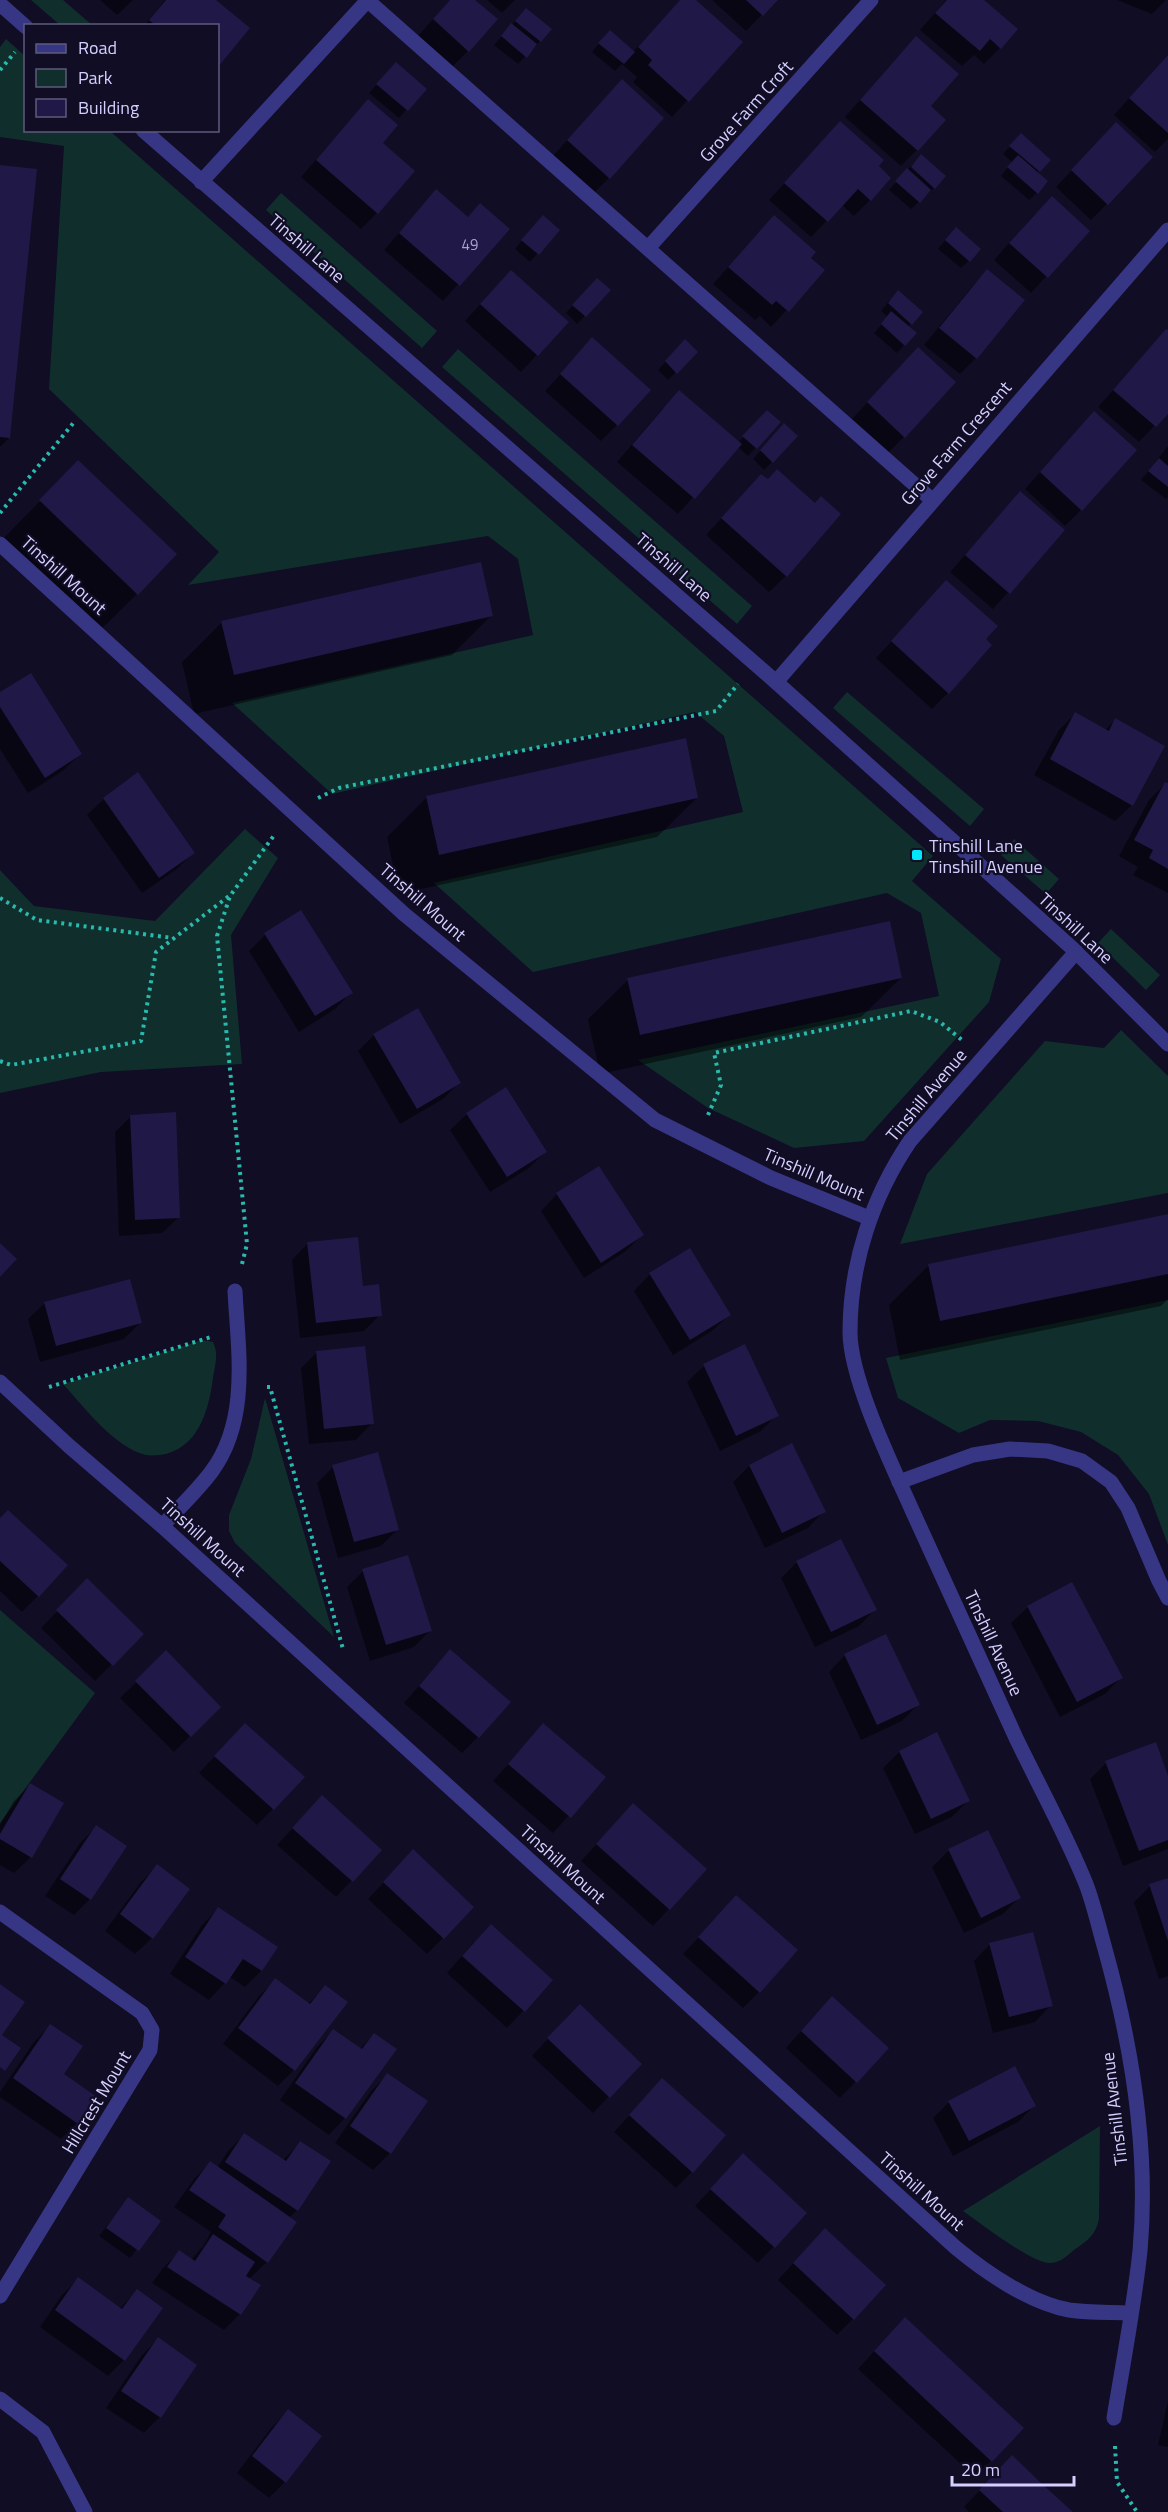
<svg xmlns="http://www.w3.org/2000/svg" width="1168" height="2512" viewBox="0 0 1168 2512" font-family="'Titillium Web',sans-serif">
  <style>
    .green { fill: #102e2c }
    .shadow { fill: #0007 }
    .building { fill: #201846 }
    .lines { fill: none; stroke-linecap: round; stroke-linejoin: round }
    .path { stroke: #29baae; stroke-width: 4; stroke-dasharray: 3 4.5; stroke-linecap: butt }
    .lane { stroke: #373685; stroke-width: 15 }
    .street { stroke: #373685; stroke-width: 15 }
    .poi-dot { fill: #00e7fb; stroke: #100d24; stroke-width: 2 }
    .labels { text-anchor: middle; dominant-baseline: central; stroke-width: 4.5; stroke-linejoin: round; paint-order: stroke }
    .number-label { font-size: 15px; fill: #a7a2d1 }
    .street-label { font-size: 18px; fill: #d4d0ff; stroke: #100d24 }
    .poi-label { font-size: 18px; fill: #d4d0ff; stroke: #100d24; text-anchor: start }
  </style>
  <rect width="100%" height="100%" fill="#100d24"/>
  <g class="green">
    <polygon points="31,0 63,0 92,25 60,25"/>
    <polygon points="6,39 25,56 26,130 110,131 933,856 912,881 1001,959 989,1002 864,1141 794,1148 708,1108 638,1060 939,996 921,913 887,893 533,972 434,883 743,812 724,736 695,712 332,794 232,703 533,635 518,559 488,536 188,585 219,552 49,389 64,146 0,137 0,47"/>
    <polygon points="281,193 437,331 422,348 266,210"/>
    <polygon points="458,349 752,606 737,624 442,367"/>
    <polygon points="847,692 984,809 970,826 833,708"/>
    <polygon points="245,829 278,858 231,935 242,1064 101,1072 0,1093 0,870 34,906 155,921"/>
    <polygon points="1014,839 1059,879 1046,894 1001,855"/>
    <polygon points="1111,929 1160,975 1146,990 1098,943"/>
    <polygon points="1121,1030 1168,1076 1168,1193 900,1244 927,1174 1045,1041 1104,1048"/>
    <polygon points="1168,1300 1168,1545 1149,1494 1118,1455 1081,1432 1038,1421 990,1420 959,1433 898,1398 886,1358"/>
    <path d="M 202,1340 L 213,1342 C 219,1354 215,1365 213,1378 C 209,1410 198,1450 160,1455 C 155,1455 151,1456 146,1455 C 115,1448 84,1407 63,1384 Z"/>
    <polygon points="265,1398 334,1637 235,1543 229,1531 229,1515 251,1459"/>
    <polygon points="0,1610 95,1693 0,1823"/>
    <path d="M 1100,2126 L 1099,2219 C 1096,2235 1087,2241 1074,2250 C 1067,2256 1060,2263 1050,2263 C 1033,2264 980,2223 963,2211 Z"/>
  </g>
  <g class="shadow">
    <polygon points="100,0 133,0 117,15"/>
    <polygon points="165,0 213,0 247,29 218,65 218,26 144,26"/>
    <polygon points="450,0 473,0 468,51 452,67 418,36"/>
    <polygon points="487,0 515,0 502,13"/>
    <polygon points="681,0 693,0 740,42 672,117 633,82 637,77 622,64 615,71 592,52 602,40 633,52"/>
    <polygon points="712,0 776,0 746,31"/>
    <polygon points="946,0 982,0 1000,48 984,64 974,55 962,66 920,30"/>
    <polygon points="1117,0 1166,0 1152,14"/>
    <polygon points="518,18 540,41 518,64 494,45"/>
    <polygon points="900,54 929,106 917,150 901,166 845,117"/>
    <polygon points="1168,55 1168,139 1155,152 1114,115"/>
    <polygon points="388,72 424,89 399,118 369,93"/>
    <polygon points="606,97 609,178 593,194 552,157"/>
    <polygon points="352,118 381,143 377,213 361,229 301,177"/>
    <polygon points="840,123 877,167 870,200 854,216 842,205 811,237 769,200"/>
    <polygon points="1100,140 1107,204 1091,220 1056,187"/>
    <polygon points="1013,143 1049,160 1037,173 1037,193 1029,200 1001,176 1012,162 1003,154"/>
    <polygon points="913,164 934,188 911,209 889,190"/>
    <polygon points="0,167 9,438 0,447"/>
    <polygon points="436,191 467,218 480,205 507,229 443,301 384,250"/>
    <polygon points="1035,214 1088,231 1031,293 994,260"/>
    <polygon points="535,224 558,230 530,262 515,249"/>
    <polygon points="758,233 809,258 823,270 771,327 760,316 755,320 713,284"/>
    <polygon points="948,237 969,261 961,268 938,249"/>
    <polygon points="987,271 1023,300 976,358 960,374 924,345 971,288"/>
    <polygon points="495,288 567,322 521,372 465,321"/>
    <polygon points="589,288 609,291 577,324 566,313"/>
    <polygon points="890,300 921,312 908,327 904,345 897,353 874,333 888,317 881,311"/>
    <polygon points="1166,331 1168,332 1168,411 1139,442 1098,407"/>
    <polygon points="592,340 617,425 601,441 545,391"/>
    <polygon points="685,342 696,352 668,380 658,370"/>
    <polygon points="902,365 904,437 888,453 852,419"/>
    <polygon points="663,408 738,443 759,420 779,423 748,456 738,447 678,514 617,462"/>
    <polygon points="1078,430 1081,510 1065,526 1025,489"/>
    <polygon points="776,433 772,462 764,470 753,459"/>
    <polygon points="1168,446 1168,497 1166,499 1141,480"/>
    <polygon points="78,462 137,594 97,633 1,541"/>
    <polygon points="745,492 786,576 769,592 706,535"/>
    <polygon points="1020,493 1063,531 993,609 950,572"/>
    <polygon points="946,582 983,639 948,693 932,709 876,658"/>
    <polygon points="492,615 452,655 194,714 182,662 222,622"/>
    <polygon points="0,694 80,754 64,770 28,793 0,749"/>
    <polygon points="1075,714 1105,730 1115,720 1132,805 1115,821 1034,775 1059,730"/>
    <polygon points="1165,784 1168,785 1168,893 1133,875 1138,867 1119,856 1149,800"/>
    <polygon points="427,797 697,798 657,837 399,894 387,837"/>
    <polygon points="104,799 193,853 177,869 142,893 87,815"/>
    <polygon points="301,912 351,993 335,1009 299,1032 249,951 265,935"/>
    <polygon points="901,978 861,1017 600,1074 588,1019 628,980"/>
    <polygon points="374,1035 459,1083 443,1099 400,1124 358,1051"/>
    <polygon points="505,1089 545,1152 529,1168 490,1192 450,1130 467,1114"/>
    <polygon points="131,1116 179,1217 162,1233 119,1236 115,1132"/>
    <polygon points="557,1194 642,1235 626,1251 584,1278 541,1211"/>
    <polygon points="1168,1216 1168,1299 1161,1306 900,1360 889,1305 929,1265"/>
    <polygon points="308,1243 361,1287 380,1315 364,1331 300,1338 292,1260"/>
    <polygon points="650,1274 729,1315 712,1331 673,1355 634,1291"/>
    <polygon points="45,1303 140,1323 124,1339 40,1362 28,1319"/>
    <polygon points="745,1346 777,1415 761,1431 720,1451 687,1382 704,1366"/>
    <polygon points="317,1352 372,1423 356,1440 309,1444 301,1368"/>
    <polygon points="792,1446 824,1511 808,1528 765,1548 733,1482 749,1466"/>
    <polygon points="333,1467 398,1529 381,1546 338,1558 317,1483"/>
    <polygon points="0,1520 38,1596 22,1612 0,1591"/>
    <polygon points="797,1562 875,1610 859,1626 815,1647 781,1578"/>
    <polygon points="363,1571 430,1631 414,1647 370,1661 347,1587"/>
    <polygon points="88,1580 142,1634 95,1681 41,1628"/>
    <polygon points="1028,1607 1121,1678 1105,1694 1060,1717 1011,1623"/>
    <polygon points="450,1651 478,1737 462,1753 404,1703"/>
    <polygon points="166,1653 219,1707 174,1752 120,1698"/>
    <polygon points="845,1655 918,1705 902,1721 861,1740 829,1672"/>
    <polygon points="543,1725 604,1777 553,1833 493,1781"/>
    <polygon points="229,1741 273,1809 257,1825 199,1773"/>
    <polygon points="899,1752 968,1801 952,1817 915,1834 883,1768"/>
    <polygon points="1106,1763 1168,1779 1168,1849 1123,1866 1090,1779"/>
    <polygon points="30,1785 31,1857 14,1873 0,1865 0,1825 14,1801"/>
    <polygon points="633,1805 705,1870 653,1926 581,1861"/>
    <polygon points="306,1814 380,1850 336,1897 277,1845"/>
    <polygon points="96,1827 90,1899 74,1915 45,1896 80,1843"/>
    <polygon points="987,1832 1019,1898 1003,1914 964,1933 932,1867 948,1851"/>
    <polygon points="157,1866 188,1889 152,1938 135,1954 105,1931 141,1882"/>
    <polygon points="397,1868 443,1938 427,1954 368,1899"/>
    <polygon points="1168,1880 1168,1976 1159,1979 1134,1902 1150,1886"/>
    <polygon points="736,1897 759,1992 743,2008 683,1954"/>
    <polygon points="218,1909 276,1948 261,1971 245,1987 230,1977 209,2000 170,1974 202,1925"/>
    <polygon points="474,1942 551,1981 507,2028 447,1973"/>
    <polygon points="990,1944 1051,2005 1035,2022 993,2033 974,1961"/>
    <polygon points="276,1980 308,2004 325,1987 294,2070 278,2086 223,2044 259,1996"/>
    <polygon points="816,2014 856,2081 840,2098 786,2048"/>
    <polygon points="563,2022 640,2064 593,2113 532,2056"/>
    <polygon points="50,2026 62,2074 77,2123 61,2139 0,2097 0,2092 34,2042"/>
    <polygon points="333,2031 359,2050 374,2034 395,2049 345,2118 329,2135 280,2100 317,2047"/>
    <polygon points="387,2075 426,2102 390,2153 373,2170 335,2143 371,2091"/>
    <polygon points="662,2080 692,2172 676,2188 614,2132"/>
    <polygon points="949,2102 1034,2106 1018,2122 953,2156 933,2118"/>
    <polygon points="244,2135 282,2161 300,2143 297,2210 289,2218 267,2262 249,2279 240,2314 224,2330 152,2283 163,2268 179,2252 191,2260 204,2245 211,2232 174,2207 194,2179 210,2163 217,2168 228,2151"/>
    <polygon points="727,2172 805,2213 758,2263 695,2206"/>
    <polygon points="128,2199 159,2221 130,2258 99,2236"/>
    <polygon points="809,2246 853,2319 837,2335 778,2280"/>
    <polygon points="78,2279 119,2309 137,2291 124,2360 108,2376 40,2327 62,2295"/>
    <polygon points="889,2335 991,2461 975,2477 858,2369"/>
    <polygon points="158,2339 160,2417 144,2433 106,2408 142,2355"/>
    <polygon points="1168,2401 1168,2447 1158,2445"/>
    <polygon points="288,2411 285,2482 269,2498 237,2473 272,2427"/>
    <polygon points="996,2473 1071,2512 969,2512 964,2507"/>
  </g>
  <g class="building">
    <polygon points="166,0 216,0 250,28 218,67 218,26 156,26 149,20"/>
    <polygon points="450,0 475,0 498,19 469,52 433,19"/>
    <polygon points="680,0 696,0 743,42 689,102 648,65 652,60 638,47"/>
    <polygon points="746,0 778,0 763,16"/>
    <polygon points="947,0 984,0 1018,29 1001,49 990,39 980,51 935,13"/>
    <polygon points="526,8 552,29 541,42 515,21"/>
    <polygon points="511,23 537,44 527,58 501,36"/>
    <polygon points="610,30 635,52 624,64 598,43"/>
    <polygon points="916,36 959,74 931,106 946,120 918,151 860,100"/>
    <polygon points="1168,55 1168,133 1129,98"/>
    <polygon points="396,62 427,89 408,111 376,84"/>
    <polygon points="622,79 664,118 610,179 567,140"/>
    <polygon points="368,99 398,125 383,143 415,171 378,214 316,160"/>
    <polygon points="840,121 884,160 879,166 891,178 871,201 858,189 828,222 784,183"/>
    <polygon points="1116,122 1153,157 1108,205 1071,170"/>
    <polygon points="1021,133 1051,160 1040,172 1009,146"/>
    <polygon points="921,154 946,176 935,189 911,167"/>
    <polygon points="1018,155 1048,181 1038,194 1007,167"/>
    <polygon points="0,165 37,169 10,438 0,437"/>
    <polygon points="907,168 931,190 920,203 895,181"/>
    <polygon points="436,189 468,217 480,203 510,229 460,286 399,233"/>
    <polygon points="1052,196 1090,231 1048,278 1009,243"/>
    <polygon points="543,215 560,230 539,255 521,240"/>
    <polygon points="774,215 816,252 811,258 825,270 789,312 776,301 772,305 728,267"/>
    <polygon points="956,227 981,249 970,262 945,240"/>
    <polygon points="987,269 1025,300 977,359 939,328"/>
    <polygon points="511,270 569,322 538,356 480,304"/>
    <polygon points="597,278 611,290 586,317 572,305"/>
    <polygon points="898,290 923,312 912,325 888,303"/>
    <polygon points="891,311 917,333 905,346 881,324"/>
    <polygon points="1166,329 1168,330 1168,414 1156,427 1113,390"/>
    <polygon points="592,337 651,390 618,426 560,374"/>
    <polygon points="685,339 698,352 677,374 665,361"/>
    <polygon points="918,347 956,382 905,438 867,402"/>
    <polygon points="679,390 742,444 695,499 632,445"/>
    <polygon points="767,410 781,422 757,449 742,436"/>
    <polygon points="1094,411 1137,450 1082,511 1040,472"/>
    <polygon points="784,423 798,436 773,463 760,450"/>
    <polygon points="1159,458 1168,466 1168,487 1148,471"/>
    <polygon points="78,460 177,554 138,595 39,500"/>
    <polygon points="777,469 815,503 821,496 841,514 787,577 721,518 761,474 768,479"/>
    <polygon points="1020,491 1065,530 1010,594 965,555"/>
    <polygon points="481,562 493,616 234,675 221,621"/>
    <polygon points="946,580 998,626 986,639 992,645 949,694 891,641"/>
    <polygon points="31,673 82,754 45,778 0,707 0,692"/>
    <polygon points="1075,712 1109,731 1115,718 1165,746 1133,806 1050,759"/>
    <polygon points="686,738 698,798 439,855 426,796"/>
    <polygon points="138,772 195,853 159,878 103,798"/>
    <polygon points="1165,782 1168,783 1168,869 1149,858 1153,850 1134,840"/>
    <polygon points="301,910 353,993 315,1016 264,933"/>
    <polygon points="890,921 902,978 640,1035 627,978"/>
    <polygon points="418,1008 461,1083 417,1109 373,1034"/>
    <polygon points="506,1087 547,1152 507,1177 466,1113"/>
    <polygon points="176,1112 180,1218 135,1220 130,1115"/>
    <polygon points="599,1166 644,1235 601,1263 556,1193"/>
    <polygon points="1168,1214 1168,1274 940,1321 928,1264"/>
    <polygon points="358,1237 363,1286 379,1284 382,1316 316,1323 307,1242"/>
    <polygon points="0,1243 17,1259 0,1277"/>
    <polygon points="690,1248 731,1315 690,1340 649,1273"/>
    <polygon points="130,1279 142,1323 56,1346 44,1302"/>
    <polygon points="745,1344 779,1416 736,1436 703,1364"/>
    <polygon points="365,1346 374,1424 324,1429 316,1351"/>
    <polygon points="792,1443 826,1512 782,1533 749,1465"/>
    <polygon points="378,1452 399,1530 354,1542 332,1465"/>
    <polygon points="8,1510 68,1565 39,1597 0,1561 0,1518"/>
    <polygon points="841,1539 877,1610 831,1632 796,1561"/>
    <polygon points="408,1555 432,1631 386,1645 362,1569"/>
    <polygon points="87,1578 144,1634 113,1666 56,1610"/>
    <polygon points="1072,1582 1123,1678 1077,1702 1027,1606"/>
    <polygon points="886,1634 920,1705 877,1725 844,1654"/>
    <polygon points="450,1649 511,1702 479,1738 419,1686"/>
    <polygon points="166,1650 221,1707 191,1737 135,1681"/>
    <polygon points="245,1723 305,1777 274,1810 214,1756"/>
    <polygon points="543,1723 606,1777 571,1818 508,1764"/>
    <polygon points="937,1732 970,1801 931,1819 899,1751"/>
    <polygon points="1156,1742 1168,1776 1168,1840 1139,1851 1105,1761"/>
    <polygon points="30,1783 64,1803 32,1858 0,1839 0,1834"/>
    <polygon points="322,1795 382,1850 353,1882 292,1828"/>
    <polygon points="633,1803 707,1869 670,1910 596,1844"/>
    <polygon points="96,1825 127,1846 91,1900 60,1879"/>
    <polygon points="988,1830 1021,1898 981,1918 948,1849"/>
    <polygon points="413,1849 474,1907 444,1939 383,1882"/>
    <polygon points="157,1864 190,1889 153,1939 120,1914"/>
    <polygon points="1168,1878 1168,1941 1149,1884"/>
    <polygon points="736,1895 798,1950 760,1993 698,1937"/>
    <polygon points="218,1907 278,1947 262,1971 243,1959 226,1984 185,1957"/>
    <polygon points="491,1924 553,1980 525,2012 462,1956"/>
    <polygon points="1033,1932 1053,2006 1009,2017 989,1943"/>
    <polygon points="275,1978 310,2004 325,1985 348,2002 295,2071 238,2028"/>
    <polygon points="0,1984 25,2002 2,2035 21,2048 5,2071 0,2067"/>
    <polygon points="832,1996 889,2048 857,2083 801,2031"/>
    <polygon points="580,2004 642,2064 610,2098 547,2038"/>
    <polygon points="50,2024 83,2046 64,2074 97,2097 78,2124 13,2078"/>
    <polygon points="333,2029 362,2049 374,2033 397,2049 346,2119 295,2083"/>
    <polygon points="1015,2066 1036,2106 969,2141 948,2101"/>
    <polygon points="387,2073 428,2101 391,2154 350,2126"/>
    <polygon points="662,2078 726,2135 693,2173 629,2115"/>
    <polygon points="244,2133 286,2161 300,2141 331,2161 298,2211 225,2162"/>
    <polygon points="743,2153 807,2213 775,2248 710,2189"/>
    <polygon points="210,2161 297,2222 268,2263 218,2227 226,2215 189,2190"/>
    <polygon points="128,2197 161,2221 139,2251 106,2228"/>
    <polygon points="825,2228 886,2285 854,2320 793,2263"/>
    <polygon points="213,2234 255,2262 246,2276 261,2285 241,2315 167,2267 179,2250 195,2261"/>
    <polygon points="78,2277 122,2309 137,2289 163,2308 125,2361 55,2310"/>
    <polygon points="905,2317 1024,2428 992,2462 874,2351"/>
    <polygon points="158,2337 197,2365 161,2418 121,2391"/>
    <polygon points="288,2409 322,2436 286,2483 252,2456"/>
    <polygon points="1012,2455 1041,2483 1073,2512 1003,2512 979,2490"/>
  </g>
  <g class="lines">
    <g class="path">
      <polyline points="0,70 15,52"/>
      <polyline points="0,513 75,421"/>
      <polyline points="318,798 339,788 716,711 738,684"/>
      <polyline points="0,898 37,920 173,938"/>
      <polyline points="0,1061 11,1065 141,1041 156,952 229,896"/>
      <polyline points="708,1115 721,1085 714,1053 911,1011 940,1022 962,1040"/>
      <polyline points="242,1264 247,1244 217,936 230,896 275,834"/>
      <polyline points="49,1387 211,1337"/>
      <polyline points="267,1387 270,1387 343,1649"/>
      <polyline points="1115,2446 1117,2482 1137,2512"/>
    </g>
    <polyline class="lane" points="367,0 932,500"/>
    <g class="street">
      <polyline points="0,4 26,27"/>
      <polyline points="143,130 776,682 1072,948 1168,1044"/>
      <polyline points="201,182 368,0"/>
      <polyline points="649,247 871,0"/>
      <polyline points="0,544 404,914 655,1120 771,1178 869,1218"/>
      <polyline points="776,682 1168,230"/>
      <path d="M 1076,952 L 910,1141 C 872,1197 850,1264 850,1332 C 850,1379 892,1465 912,1510 C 946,1586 981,1662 1016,1738 C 1039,1786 1066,1834 1086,1884 C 1094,1905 1099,1928 1105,1949 C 1132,2046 1149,2151 1140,2251 C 1134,2307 1123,2363 1114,2418"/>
      <path d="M 0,1382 L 69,1446 L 162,1526 L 955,2247 C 985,2272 1030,2303 1069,2310 C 1089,2313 1110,2312 1130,2313"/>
      <polyline points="899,1482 973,1455 1010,1449 1048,1451 1082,1461 1111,1482 1128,1508 1159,1581 1168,1598"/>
      <path d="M 162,1526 C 179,1508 198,1490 212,1471 C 250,1419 238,1350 235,1291"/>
      <polyline points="0,1912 142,2013 152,2030 150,2050 0,2296"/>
      <polyline points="0,2399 43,2432 85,2512"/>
    </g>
  </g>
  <rect class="poi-dot" x="911" y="849" width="12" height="12" rx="3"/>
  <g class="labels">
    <g class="number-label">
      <text x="470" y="244">49</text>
    </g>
    <g class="street-label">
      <text transform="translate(746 111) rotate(-48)">Grove Farm Croft</text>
      <text transform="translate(307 248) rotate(41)">Tinshill Lane</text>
      <text transform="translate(956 443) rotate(-49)">Grove Farm Crescent</text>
      <text transform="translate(674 567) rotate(41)">Tinshill Lane</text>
      <text transform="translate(64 575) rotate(42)">Tinshill Mount</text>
      <text transform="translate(423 902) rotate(41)">Tinshill Mount</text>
      <text transform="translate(1076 928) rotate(43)">Tinshill Lane</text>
      <text transform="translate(926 1095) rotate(-50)">Tinshill Avenue</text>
      <text transform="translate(814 1174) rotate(23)">Tinshill Mount</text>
      <text transform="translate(203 1537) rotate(42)">Tinshill Mount</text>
      <text transform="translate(994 1643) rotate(65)">Tinshill Avenue</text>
      <text transform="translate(563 1864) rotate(42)">Tinshill Mount</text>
      <text transform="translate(96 2102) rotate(-59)">Hillcrest Mount</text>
      <text transform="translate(1114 2109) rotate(-97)">Tinshill Avenue</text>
      <text transform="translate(922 2191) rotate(42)">Tinshill Mount</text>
    </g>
    <g class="poi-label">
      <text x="929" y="845">Tinshill Lane<tspan x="929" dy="21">Tinshill Avenue</tspan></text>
    </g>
  </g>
  <rect x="24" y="24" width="195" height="108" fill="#100d24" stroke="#5e5b7c" stroke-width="1.5"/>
  <rect x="36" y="44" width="30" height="9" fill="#373685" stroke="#5e5b7c" stroke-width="1.5"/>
  <text x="78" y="54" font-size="18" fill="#d4d0ff">Road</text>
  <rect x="36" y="69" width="30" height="18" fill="#102e2c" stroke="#5e5b7c" stroke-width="1.5"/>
  <text x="78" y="84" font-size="18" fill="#d4d0ff">Park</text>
  <rect x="36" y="99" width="30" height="18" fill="#201846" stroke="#5e5b7c" stroke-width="1.5"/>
  <text x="78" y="114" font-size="18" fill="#d4d0ff">Building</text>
  <path d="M952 2476v9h122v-9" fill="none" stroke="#d4d0ff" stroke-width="3"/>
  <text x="961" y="2476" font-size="18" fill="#d4d0ff" stroke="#100d24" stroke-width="4.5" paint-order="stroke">20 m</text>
</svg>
